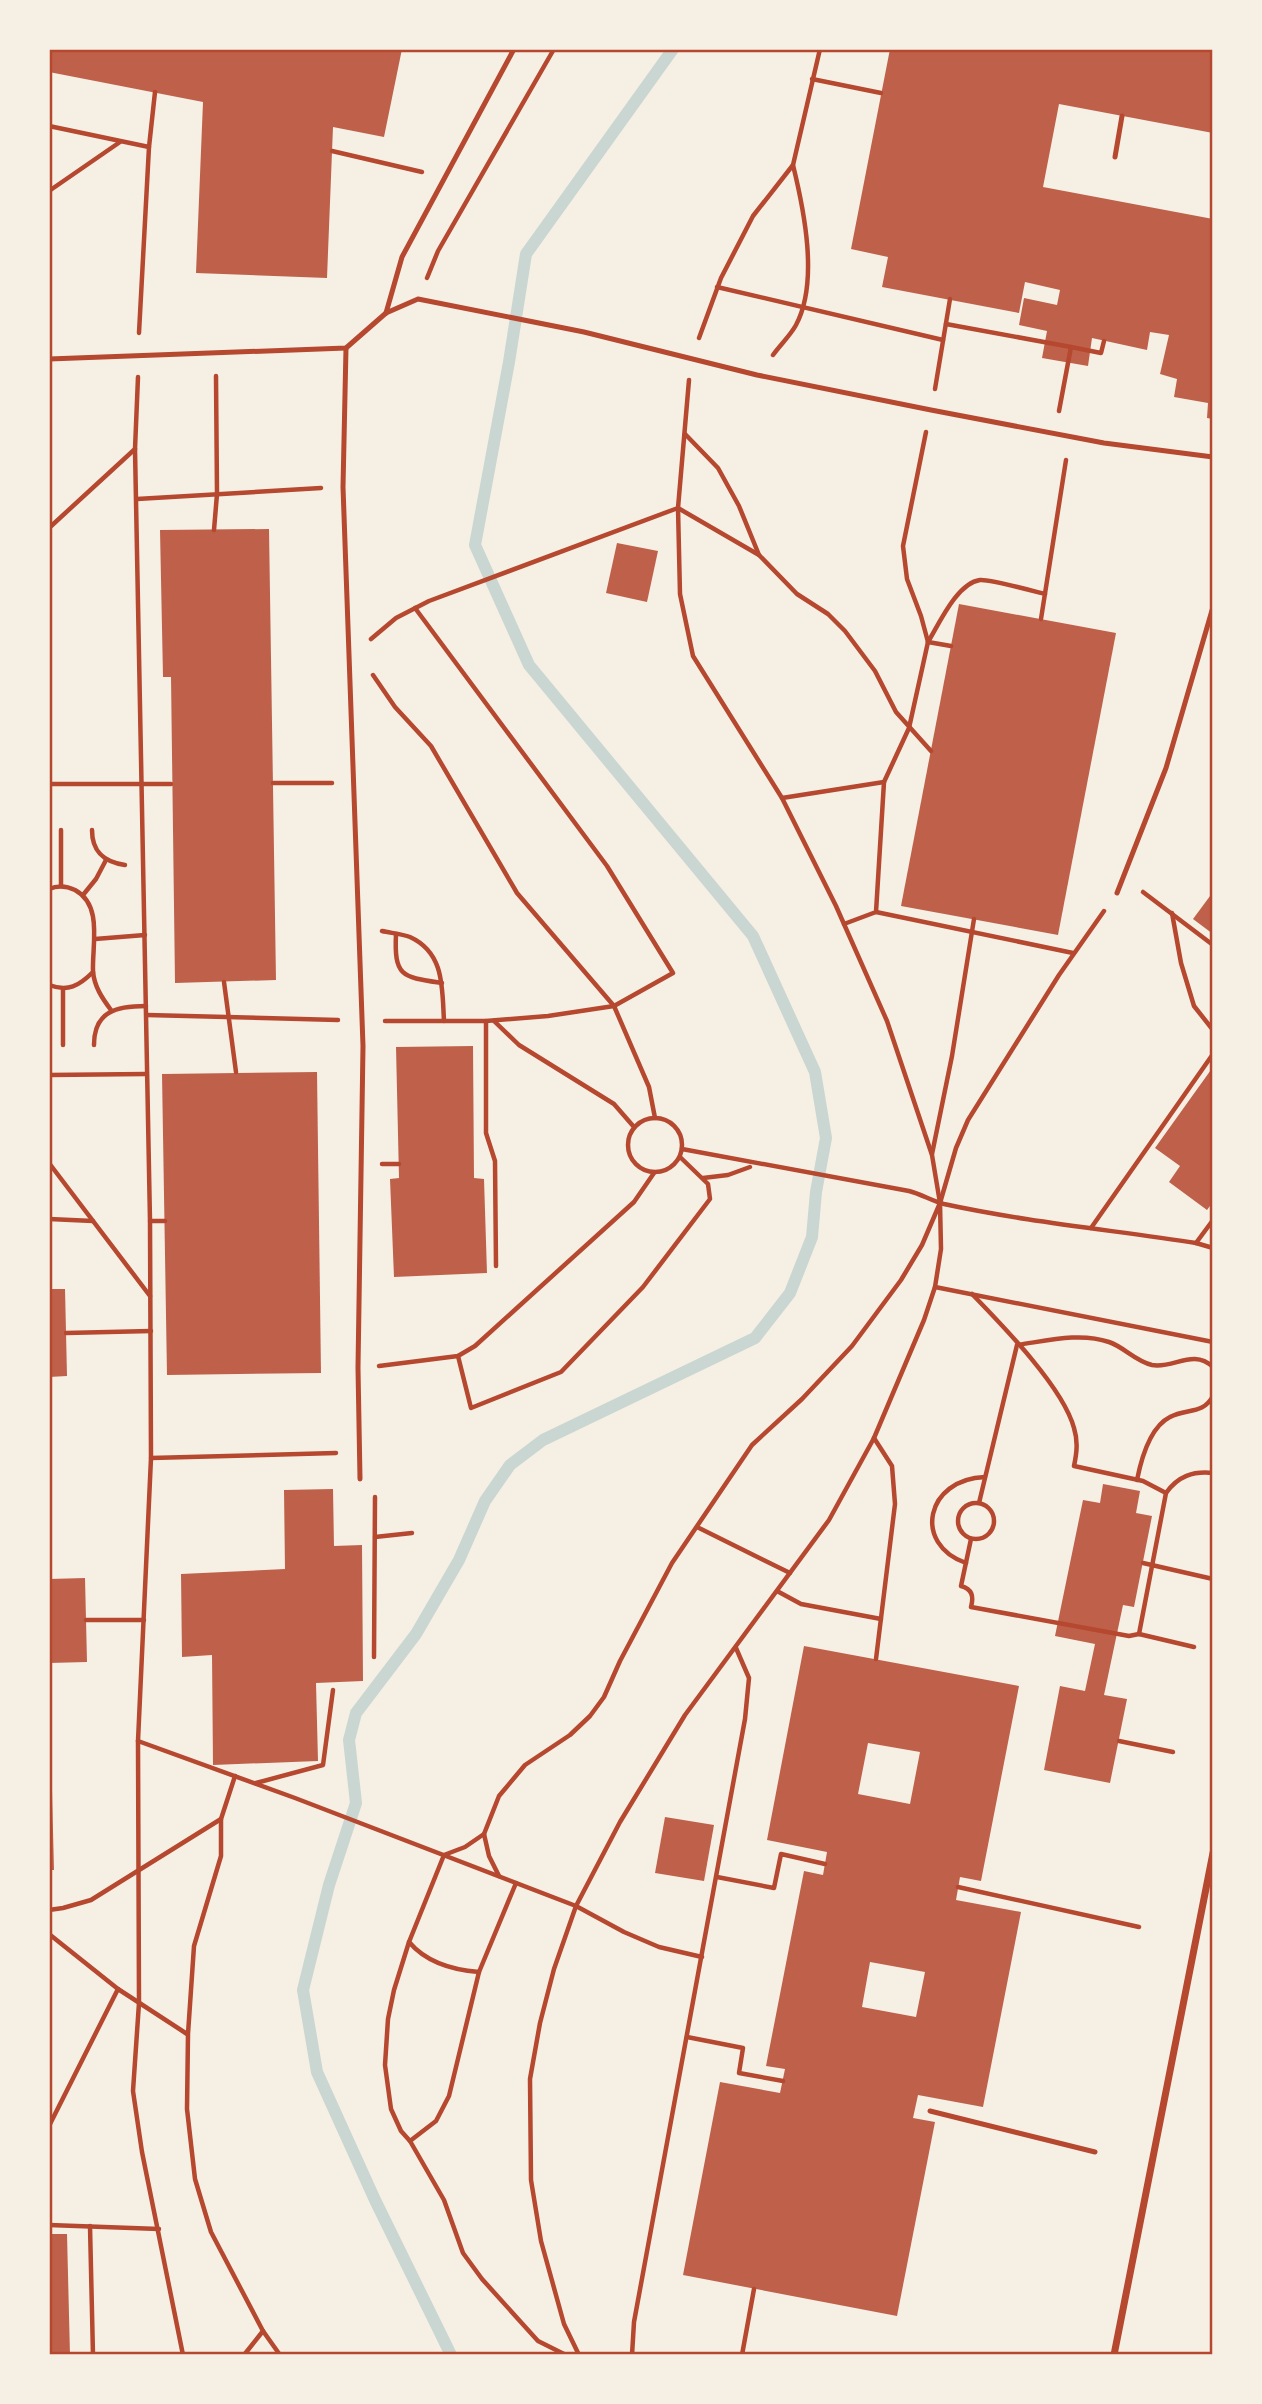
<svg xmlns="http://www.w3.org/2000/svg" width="1262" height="2404" viewBox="0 0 1262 2404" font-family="Bitter,serif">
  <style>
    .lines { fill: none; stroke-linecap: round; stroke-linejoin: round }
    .stream { stroke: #c9d6d2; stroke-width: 12 }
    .building { fill: #bf614a; fill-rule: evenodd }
    .path { stroke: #b5482f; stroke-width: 4.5 }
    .service { stroke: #b5482f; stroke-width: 5 }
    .minor { stroke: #b5482f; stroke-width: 7 }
    .neatline { fill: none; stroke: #b5482f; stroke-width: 2.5 }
  </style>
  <rect width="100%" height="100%" fill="#f6efe4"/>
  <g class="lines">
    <polyline class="stream" points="451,2355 375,2200 317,2072 303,1990 329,1885 356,1803 349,1740 356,1713 416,1634 459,1560 485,1501 510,1465 543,1440 755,1338 790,1293 812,1237 816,1192 826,1138 815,1072 753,936 529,665 475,545 509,362 526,254 673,49"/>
  </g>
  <g class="building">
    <polygon points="49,49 402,49 384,137 333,127 327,278 196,273 203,102 49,72"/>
    <polygon points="890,49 1213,49 1213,133 1059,104 1043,187 1213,219 1213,419 1207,418 1208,403 1174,397 1177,379 1160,374 1169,335 1150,332 1147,350 1092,338 1088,366 1042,358 1047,331 1019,325 1024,298 1057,305 1060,290 1025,282 1019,313 882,287 888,257 851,249"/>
    <polygon points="269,529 276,980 175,983 171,677 163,677 160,530"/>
    <polygon points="617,543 658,551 647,602 606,593"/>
    <polygon points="959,604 1116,633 1058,935 901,906"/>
    <polygon points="1213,892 1213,934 1193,919"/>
    <polygon points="473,1046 474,1178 484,1179 487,1273 394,1277 390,1179 399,1178 396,1047"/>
    <polygon points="1213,1067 1213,1202 1207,1210 1169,1182 1180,1166 1155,1148"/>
    <polygon points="317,1072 321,1373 167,1375 162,1074"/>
    <polygon points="49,1289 65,1289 67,1376 49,1377"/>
    <polygon points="1103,1484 1140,1491 1136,1513 1152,1516 1134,1607 1123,1605 1104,1695 1127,1699 1110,1783 1044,1770 1060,1686 1085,1691 1095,1644 1055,1636 1083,1500 1100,1503"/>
    <polygon points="333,1489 334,1546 362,1545 363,1681 316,1683 318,1761 213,1765 212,1655 182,1657 181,1574 285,1569 284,1490"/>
    <polygon points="85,1578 87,1662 49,1663 49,1579"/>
    <path d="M 804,1646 L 1019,1686 L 981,1881 L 960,1877 L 956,1900 L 1021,1912 L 983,2107 L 918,2095 L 913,2118 L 935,2122 L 897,2316 L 683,2275 L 720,2082 L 780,2093 L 785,2069 L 766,2066 L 804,1871 L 823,1875 L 827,1852 L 767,1840 ZM 868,1743 L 920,1752 L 910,1804 L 858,1794 ZM 870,1962 L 925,1972 L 916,2017 L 862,2007 Z"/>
    <polygon points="49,1752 51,1752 54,1870 49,1870"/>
    <polygon points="665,1817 714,1825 704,1881 655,1873"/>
    <polygon points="49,2234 67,2234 70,2355 49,2355"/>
  </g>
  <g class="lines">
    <g class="path">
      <polyline points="812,79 881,93"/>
      <polyline points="49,126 149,147"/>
      <polyline points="332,151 422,172"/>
      <polyline points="49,191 120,142"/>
      <polyline points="427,278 438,251 554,49"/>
      <polyline points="717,287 943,340"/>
      <polyline points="946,324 1071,347 1059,411"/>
      <polyline points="139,333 149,147 155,92"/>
      <polyline points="699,338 721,278 753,216 793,165 820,49"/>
      <polyline points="1071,347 1101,353 1104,341"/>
      <path d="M 773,355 C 780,345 790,336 796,325 C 819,282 804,210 793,165"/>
      <polyline points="138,377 135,449 150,1221 151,1458 138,1741 139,2003 133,2091 142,2152 183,2355"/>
      <polyline points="935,389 950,299"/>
      <polyline points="926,432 903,546 907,579 921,616 928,642"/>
      <polyline points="685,434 718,468 739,506 759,555 797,594 828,614 845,631 875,671 896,712 931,751"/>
      <polyline points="137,499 321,488"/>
      <polyline points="49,528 135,449"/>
      <polyline points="214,530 217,494 216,376"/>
      <polyline points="1041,619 1066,460"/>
      <polyline points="371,639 396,618 429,601 678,508 759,555"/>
      <path d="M 928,642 C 939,624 957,583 980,580 C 990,579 1033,591 1045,594"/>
      <polyline points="373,675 395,707 431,746 517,893 614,1006 649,1087 655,1118"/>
      <polyline points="273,783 332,783"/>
      <polyline points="49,784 171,784"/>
      <polyline points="782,798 884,782 909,728 928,642 951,646"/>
      <polyline points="61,830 61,886"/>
      <path d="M 92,830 C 92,852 104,862 125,865"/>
      <path d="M 49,889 C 58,885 67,886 75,890 C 103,905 92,945 93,971 C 94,986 102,998 111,1010"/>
      <polyline points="1143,892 1213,945"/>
      <polyline points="83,895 96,879 106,860"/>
      <polyline points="876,912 1073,953"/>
      <polyline points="1172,913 1181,963 1194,1006 1213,1030"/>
      <polyline points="844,924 876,912 884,782"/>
      <path d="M 382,931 C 391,933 402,934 410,937 C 445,953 442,989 444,1021"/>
      <path d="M 396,934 C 394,977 402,977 442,983"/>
      <polyline points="95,939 145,935"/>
      <polyline points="224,982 236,1072"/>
      <path d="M 49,985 C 68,992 79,986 93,972"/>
      <polyline points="147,1015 338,1020"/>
      <polyline points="385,1021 486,1021 548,1016 614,1006 673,973 607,866 415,608"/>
      <polyline points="486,1021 486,1133 495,1161 496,1266"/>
      <polyline points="494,1021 519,1045 614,1104 634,1127"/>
      <polyline points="63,1045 63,989"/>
      <path d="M 94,1045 C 94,1011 117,1006 146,1006"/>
      <polyline points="49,1075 146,1074"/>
      <circle cx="655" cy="1145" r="27"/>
      <path d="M 682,1149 L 909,1191 C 921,1194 932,1201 944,1204 C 1027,1222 1112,1230 1196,1243 L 1213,1248"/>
      <polyline points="932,1154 952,1056 974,919"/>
      <polyline points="49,1163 150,1296"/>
      <polyline points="382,1164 399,1164"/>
      <polyline points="703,1178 728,1175 750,1167"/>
      <polyline points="49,1219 93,1221"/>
      <polyline points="150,1221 165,1221"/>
      <polyline points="1091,1228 1213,1054"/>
      <polyline points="1196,1243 1213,1220"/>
      <polyline points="935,1287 1213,1342"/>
      <path d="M 972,1294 C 1002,1325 1063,1387 1074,1428 C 1078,1441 1077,1452 1074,1466 L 1143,1481 L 1166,1493"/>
      <polyline points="66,1333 151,1331"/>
      <polyline points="458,1356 471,1408 561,1372 643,1287 710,1199 708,1184 680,1157"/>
      <polyline points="379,1366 458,1356 475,1346 634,1202 654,1173"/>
      <polyline points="874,1438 892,1466 895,1504 876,1659"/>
      <polyline points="151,1458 336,1453"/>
      <path d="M 1137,1480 C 1141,1460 1150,1427 1170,1417 C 1186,1408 1203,1415 1213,1396"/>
      <circle cx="976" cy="1521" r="18"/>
      <path d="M 979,1503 L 1017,1345 C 1046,1341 1080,1332 1109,1342 C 1124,1347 1135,1361 1152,1365 C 1174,1369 1193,1348 1213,1367"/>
      <polyline points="697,1527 790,1573"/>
      <polyline points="375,1537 412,1533"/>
      <path d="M 971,1539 L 961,1586 C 972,1589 974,1596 971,1607 L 1129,1636 L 1139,1634 L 1194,1647"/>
      <path d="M 966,1563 C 912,1544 926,1479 985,1477"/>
      <polyline points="1143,1563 1213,1579"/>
      <polyline points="777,1591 801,1604 881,1619"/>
      <polyline points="86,1620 144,1620"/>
      <path d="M 1139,1634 L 1166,1493 C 1178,1476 1193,1471 1213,1473"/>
      <polyline points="374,1657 375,1497"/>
      <polyline points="138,1741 295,1798 576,1906 624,1932 659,1947 702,1957"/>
      <polyline points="1119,1741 1173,1752"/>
      <polyline points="235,1776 221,1819 221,1856 194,1946 188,2034 187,2109 195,2179 211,2232 263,2331 280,2355"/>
      <polyline points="256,1783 323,1765 333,1690"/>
      <polyline points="484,1834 465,1847 444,1855 409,1942 394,1990 388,2019 385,2065 391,2109 401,2131 410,2141 444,2200 463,2253 482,2279 538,2341 566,2355"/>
      <polyline points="499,1876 489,1856 484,1834 499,1796 525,1765 570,1735 590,1716 604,1697 620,1661 672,1563 752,1445 802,1399 852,1346 901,1280 922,1245 940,1203 956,1148 968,1120 1059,975 1104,911"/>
      <polyline points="717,1877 774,1888 781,1854 825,1864"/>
      <polyline points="958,1887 1139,1927"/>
      <polyline points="49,1910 63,1908 91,1900 221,1819"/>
      <polyline points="49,1934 118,1989 187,2034"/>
      <path d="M 409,1942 C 426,1962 453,1970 479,1972"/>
      <polyline points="687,2037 743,2048 739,2073 783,2081"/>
      <polyline points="49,2126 118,1989"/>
      <polyline points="410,2141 436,2121 449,2096 479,1972 516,1883"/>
      <polyline points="49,2225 159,2229"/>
      <polyline points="90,2226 93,2355"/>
      <polyline points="244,2355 263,2331"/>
      <polyline points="579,2355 564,2324 541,2241 531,2180 530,2079 540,2023 554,1969 576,1906 620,1822 685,1715 829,1520 874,1438 924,1320 935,1287 941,1249 940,1203 932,1155 887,1021 836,906 782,798 693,656 680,594 678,508 689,380"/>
      <polyline points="632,2355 634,2322 745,1719 749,1678 736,1648"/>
      <polyline points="742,2355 754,2289"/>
    </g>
    <g class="service">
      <polyline points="1115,157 1122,116"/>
      <polyline points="386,313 402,257 514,49"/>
      <polyline points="346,348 343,487 363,1046 358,1368 360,1479"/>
      <polyline points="49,359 346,348 386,313 418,299 584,332 757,375 931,410 1104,443 1213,457"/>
      <polyline points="1117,893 1166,768 1213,607"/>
      <polyline points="930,2111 1095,2152"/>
    </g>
    <polyline class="minor" points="1114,2355 1213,1853"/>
  </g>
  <rect width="1262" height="2404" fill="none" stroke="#f6efe4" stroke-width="102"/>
  <rect x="51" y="51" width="1160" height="2302" class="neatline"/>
</svg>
